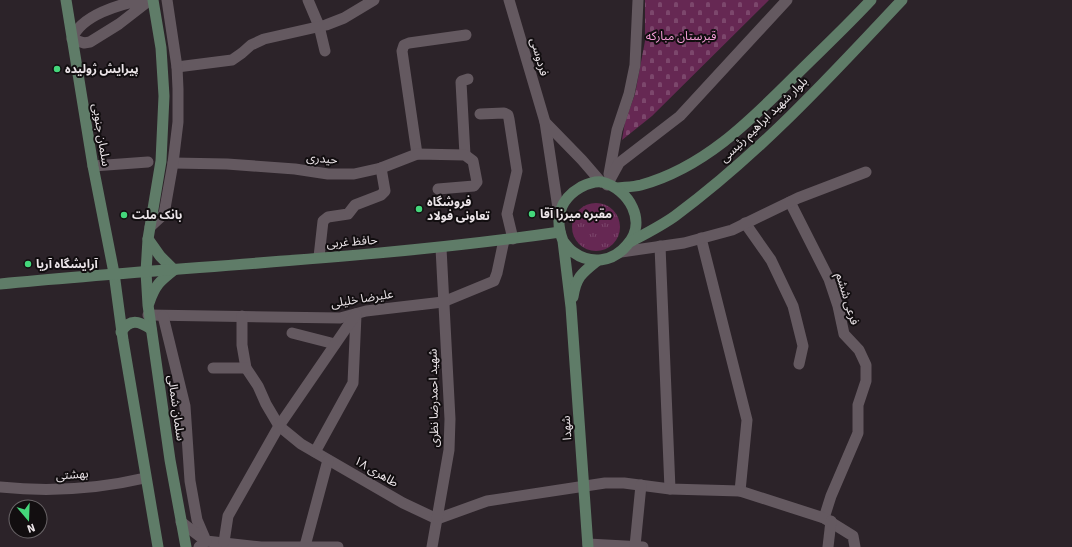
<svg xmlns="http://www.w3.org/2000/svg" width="1072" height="547" viewBox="0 0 1072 547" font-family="Signika,'Noto Sans Arabic',sans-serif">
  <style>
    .grass { fill: url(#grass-tufts) }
    .cemetery { fill: url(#cemetery-stones) }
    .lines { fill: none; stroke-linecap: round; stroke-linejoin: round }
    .minor { stroke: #645960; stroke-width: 11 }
    .tertiary { stroke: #645960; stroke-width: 11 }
    .secondary { stroke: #5f7c68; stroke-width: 11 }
    .poi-dot { fill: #44d77b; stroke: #120e10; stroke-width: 1.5 }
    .labels { text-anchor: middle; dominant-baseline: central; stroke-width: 4; stroke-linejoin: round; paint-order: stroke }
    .park-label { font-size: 12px; fill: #f69ed8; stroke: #120e10 }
    .street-label { font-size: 12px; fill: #ece5e9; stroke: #120e10 }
    .poi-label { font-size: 12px; font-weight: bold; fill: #ece5e9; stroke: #120e10; text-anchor: start }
  </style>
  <defs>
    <pattern id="grass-tufts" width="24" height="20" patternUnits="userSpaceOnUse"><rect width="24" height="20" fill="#662853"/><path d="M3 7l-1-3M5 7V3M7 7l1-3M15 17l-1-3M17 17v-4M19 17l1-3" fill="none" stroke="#7c476c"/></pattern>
    <pattern id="cemetery-stones" width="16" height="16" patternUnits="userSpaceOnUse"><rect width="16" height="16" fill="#662853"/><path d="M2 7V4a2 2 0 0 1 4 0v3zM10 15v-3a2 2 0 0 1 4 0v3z" fill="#7c476c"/></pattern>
  </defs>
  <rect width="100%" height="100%" fill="#2c2329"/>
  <circle class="grass" cx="596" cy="227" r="24"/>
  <polygon class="cemetery" points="645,0 769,0 652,116 622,140 625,122 635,94 645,41"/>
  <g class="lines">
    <g class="minor">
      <polyline points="308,0 319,26 325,51"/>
      <polyline points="177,67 232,60 242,53 251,45 264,39 326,25 344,18 374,0"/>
      <polyline points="480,114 504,113 508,115 509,119 517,171 507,214 513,239"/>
      <polyline points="417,154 402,51 404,45 409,43 466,35"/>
      <polyline points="465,155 461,82 462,81 468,79"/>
      <polyline points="173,163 227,164 295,169 328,174 354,174 381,168 417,154 465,155 473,161 477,182 474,186 438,189"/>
      <polyline points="93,166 148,162"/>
      <polyline points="609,174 617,130 629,94 635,65 638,0"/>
      <polyline points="607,185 619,163 680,116 787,0"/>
      <polyline points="790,202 829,279 838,306 844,334 859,350 866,365 866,381 858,405 858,433 831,496 824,518"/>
      <polyline points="745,223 771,260 793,306 803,346 799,364"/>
      <polyline points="150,227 164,214 173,163 178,122 178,89 177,67 167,0"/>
      <polyline points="701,238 747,420 740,491"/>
      <polyline points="660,246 670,489"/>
      <polyline points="621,252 684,243 732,230 798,198 866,172"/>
      <polyline points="319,257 323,221 328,217 348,214 355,205 381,195 385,191 381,168"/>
      <polyline points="148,315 340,318 366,311 443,302 494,281 497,273 504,240"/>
      <polyline points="163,316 185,406 190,481 197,520 206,541 261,547 338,547"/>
      <polyline points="242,316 242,345 246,368 258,386 266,404 279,426 301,444 403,503 437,519 487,501 605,483 624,483 670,489 740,491 824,518 853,536 855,547"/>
      <polyline points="292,333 335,344"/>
      <polyline points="213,368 246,368"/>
      <polyline points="315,452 353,383 356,315"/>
      <polyline points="181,522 206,541 199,547"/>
      <polyline points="224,542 228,516 279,426 356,314"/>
      <polyline points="588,544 643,547"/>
      <polyline points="305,546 328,460"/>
      <polyline points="635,546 641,485"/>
      <polyline points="432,547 449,450 450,419 441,248"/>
      <polyline points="828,547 831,521"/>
    </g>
    <g class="tertiary">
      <path d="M 143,0 C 120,4 81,15 72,39 L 84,43 L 90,42 L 119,24 L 150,0"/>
      <polyline points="509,0 545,122 559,215"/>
      <polyline points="545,122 582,160 601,182"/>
      <path d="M 0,487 C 48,492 98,489 145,478"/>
    </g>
    <g class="secondary">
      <polyline points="66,0 93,166 114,273 123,340 158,547"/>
      <polyline points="153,0 161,48 164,96 161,161 148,239 146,272 148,305 170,460 186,547"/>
      <path d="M 617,188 C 625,187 633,187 641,185 C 703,168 749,122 793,78 C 819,52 846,27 871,0"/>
      <path d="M 148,239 L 160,256 L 174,270 C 160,281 155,285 149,303"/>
      <path d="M 563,241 C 566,245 569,249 573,252 C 591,265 613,262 627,245 C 648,222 629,189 602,182 C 595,181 587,184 581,187 C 560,199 554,218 563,241 L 571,307 L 588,547"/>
      <path d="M 630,242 C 645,234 661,226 675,216 C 759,154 831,76 902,0"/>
      <path d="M 0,284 C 186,266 374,259 560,232"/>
      <path d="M 573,297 C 576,277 582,273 597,261"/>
      <path d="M 121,332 C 130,318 139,321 151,329"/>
    </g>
  </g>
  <g class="poi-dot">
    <circle cx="57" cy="69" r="4"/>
    <circle cx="419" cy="209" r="4"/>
    <circle cx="532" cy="214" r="4"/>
    <circle cx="124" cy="215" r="4"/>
    <circle cx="28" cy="264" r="4"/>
  </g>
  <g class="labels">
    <g class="park-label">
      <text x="681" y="36">قبرستان مبارکه</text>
    </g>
    <g class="street-label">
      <text transform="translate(539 57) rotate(74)">فردوسی</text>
      <text transform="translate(764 120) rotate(-44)">بلوار شهید ابراهیم رئیسی</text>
      <text transform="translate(101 135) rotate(81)">سلمان جنوبی</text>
      <text transform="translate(322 159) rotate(5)">حیدری</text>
      <text transform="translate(352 242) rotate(-4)">حافظ غربی</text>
      <text transform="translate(362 299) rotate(-9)">علیرضا خلیلی</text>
      <text transform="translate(847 299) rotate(73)">فرعی ششم</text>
      <text transform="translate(434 398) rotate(-91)">شهید احمدرضا نظری</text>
      <text transform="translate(176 408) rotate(82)">سلمان شمالی</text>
      <text transform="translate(567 428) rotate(-94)">شهدا</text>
      <text transform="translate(376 472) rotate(30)">طاهری ۱۸</text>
      <text transform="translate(72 475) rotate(-4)">بهشتی</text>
    </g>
    <g class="poi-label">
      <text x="65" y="69">پیرایش ژولیده</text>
      <text x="427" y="202">فروشگاه<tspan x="427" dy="14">تعاونی فولاد</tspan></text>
      <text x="540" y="214">مقبره میرزا آقا</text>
      <text x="132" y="215">بانک ملت</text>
      <text x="36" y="264">آرایشگاه آریا</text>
    </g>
  </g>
  <g transform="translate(28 519) rotate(161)"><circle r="19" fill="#120e10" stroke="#696467"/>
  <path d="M0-3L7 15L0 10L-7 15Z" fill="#44d77b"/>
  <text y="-6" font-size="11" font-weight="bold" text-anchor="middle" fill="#ece5e9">N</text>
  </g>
</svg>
